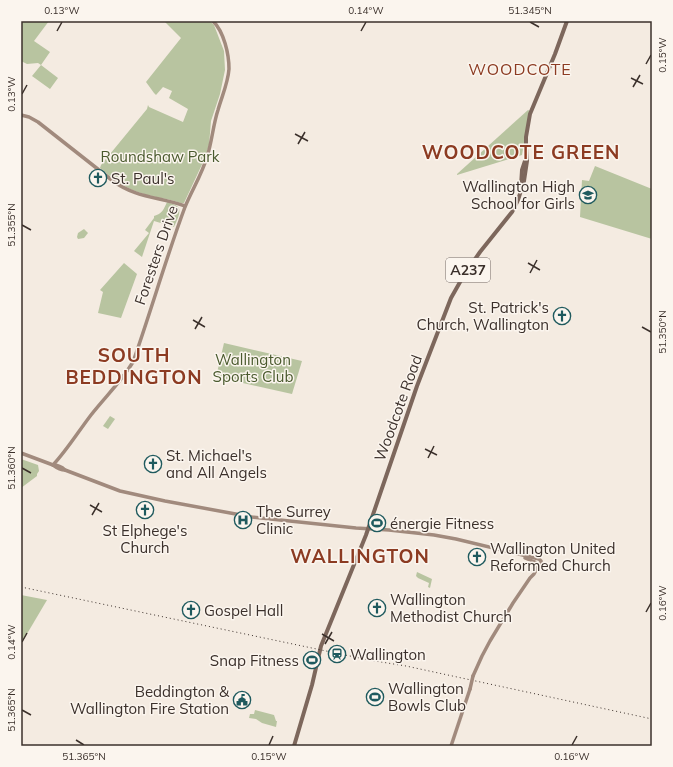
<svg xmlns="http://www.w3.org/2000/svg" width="673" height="767" viewBox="0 0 673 767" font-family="Mulish,sans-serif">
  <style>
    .green { fill: #b8c4a0 }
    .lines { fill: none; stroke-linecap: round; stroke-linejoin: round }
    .secondary { stroke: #a18a7d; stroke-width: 3.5 }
    .primary { stroke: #7d675c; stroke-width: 4 }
    .rail { stroke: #3b302b; stroke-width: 1; stroke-dasharray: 1 3; stroke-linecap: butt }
    .secondary-bridge { stroke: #a18a7d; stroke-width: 3.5 }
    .ticks { fill: none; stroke: #3b302b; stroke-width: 1.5 }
    .labels { text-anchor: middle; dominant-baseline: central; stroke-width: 3; stroke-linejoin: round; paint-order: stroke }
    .shield { fill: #fbf5ee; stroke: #756b66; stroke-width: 1 }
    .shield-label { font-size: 14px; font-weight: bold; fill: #3b302b }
    .park-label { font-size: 15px; fill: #4a5a2e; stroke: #fbf5ee }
    .poi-label { font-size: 15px; fill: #3b302b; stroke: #fbf5ee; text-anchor: start }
    .street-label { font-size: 15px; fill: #3b302b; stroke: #fbf5ee }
    .neighbourhood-label { font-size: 16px; letter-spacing: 1px; fill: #8c3b22; stroke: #fbf5ee }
    .district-label { font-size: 19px; font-weight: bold; letter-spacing: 1px; fill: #8c3b22; stroke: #fbf5ee }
    .neatline { fill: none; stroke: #3b302b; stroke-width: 1.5 }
    .ticks-label { font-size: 10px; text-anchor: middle; fill: #3b302b }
  </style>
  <rect width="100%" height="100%" fill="#f4ebe1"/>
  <g class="green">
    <polygon points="21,21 49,21 34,41 50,52 41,65 58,78 50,89 32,76 41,65 38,63 27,64 21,61"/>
    <path d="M 164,21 L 210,21 L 214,25 L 224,51 L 225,70 L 220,94 L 211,121 L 209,145 L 205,158 L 184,203 L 181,203 C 166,198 150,197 135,191 C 122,186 111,177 100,168 L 101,165 L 147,109 L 148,105 L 149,107 L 183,122 L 188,109 L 169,98 L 172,91 L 163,87 L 156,95 L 154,93 L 146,82 L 181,38 Z"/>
    <polygon points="528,110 530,111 522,155 457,175 457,174"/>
    <polygon points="595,166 652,189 652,239 580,217 582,180 589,181"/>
    <path d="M 167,202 C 170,203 174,204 177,206 C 183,210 176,222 174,227 L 154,221 L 142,257 L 134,251 L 149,233 L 145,230 L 154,218 L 154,216 C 162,214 164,209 167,202 Z"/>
    <polygon points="84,229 88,233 84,238 78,239 77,237 78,233"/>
    <polygon points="124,263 137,274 121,318 98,313 103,292 100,290"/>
    <polygon points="224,343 302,361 292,394 216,377"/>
    <polygon points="110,416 115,419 108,429 103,426"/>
    <polygon points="21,459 38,465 39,471 37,474 37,476 21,488"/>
    <polygon points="417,572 432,579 430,588 428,587 429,583 418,578 416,576"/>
    <polygon points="21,595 47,600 21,644"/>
    <polygon points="369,690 383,691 381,705 368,704"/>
    <polygon points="255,710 274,715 276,721 277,721 276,727 262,723 256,719 249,718 250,714 254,714"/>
  </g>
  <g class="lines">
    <g class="secondary">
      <path d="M 21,115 L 29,117 L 38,122 L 113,181 C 136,198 160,197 185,206"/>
      <path d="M 21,453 L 53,465 C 57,468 61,470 65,470"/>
      <path d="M 53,465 C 58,465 62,467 65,470 L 120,491 L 165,501 L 252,517 L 356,528 L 389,530 L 434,535 L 456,539 L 539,559 L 541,561 L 541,563 L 539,565"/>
      <path d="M 53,465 C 67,450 78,432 91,415 C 105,397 121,382 133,362 C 151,311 166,258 185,207 C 192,190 202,174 207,157 C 212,142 213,125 218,110 C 222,96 228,83 229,69 C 229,54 224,32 213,21"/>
      <polyline points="525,558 535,562"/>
      <polyline points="473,676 482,656 490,641 513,603 530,578 534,574 539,565"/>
      <polyline points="451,746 470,689"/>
    </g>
    <g class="primary">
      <polyline points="521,186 522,170 525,161"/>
      <polyline points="294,746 312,685 321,646 366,535 417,386 451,298 464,275 480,252 512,212 518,200 524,181 527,161 526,147 526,137 530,114 555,54 567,21"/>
    </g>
    <polyline class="rail" points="21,587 369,660 406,666 652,719"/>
    <polyline class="secondary-bridge" points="470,689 473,676"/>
  </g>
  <path class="ticks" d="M 530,22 L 539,27M 57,31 L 62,22M 361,31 L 366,22M 646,64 L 651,55M 631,78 L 643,84M 633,87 L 640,75M 22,94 L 27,85M 295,134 L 308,141M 298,144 L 305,132M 22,225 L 31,230M 528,263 L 540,270M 530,273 L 537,260M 193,320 L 205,327M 642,327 L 651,332M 195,329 L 202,317M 425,449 L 437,455M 428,458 L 434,446M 22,468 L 31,473M 90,505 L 102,512M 92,515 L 99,503M 646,612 L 651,603M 322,634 L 334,641M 22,642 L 27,633M 325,644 L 332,632M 22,710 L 31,715M 76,740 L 84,745M 269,745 L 273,736M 572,745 L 577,736"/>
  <defs>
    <symbol id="church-ring" viewBox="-11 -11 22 22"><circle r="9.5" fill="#fbf5ee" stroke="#1f5a5e" stroke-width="1.5"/><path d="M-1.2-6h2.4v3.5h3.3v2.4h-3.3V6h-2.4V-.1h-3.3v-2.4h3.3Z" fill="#1f5a5e"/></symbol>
    <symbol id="school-ring" viewBox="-11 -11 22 22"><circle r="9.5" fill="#fbf5ee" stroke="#1f5a5e" stroke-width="1.5"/><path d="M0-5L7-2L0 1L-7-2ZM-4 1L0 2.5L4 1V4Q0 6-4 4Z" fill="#1f5a5e"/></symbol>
    <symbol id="hospital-ring" viewBox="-11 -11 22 22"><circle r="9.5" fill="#fbf5ee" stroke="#1f5a5e" stroke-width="1.5"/><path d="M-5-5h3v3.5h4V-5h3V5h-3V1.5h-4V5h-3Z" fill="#1f5a5e"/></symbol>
    <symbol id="stadium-ring" viewBox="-11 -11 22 22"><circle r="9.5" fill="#fbf5ee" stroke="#1f5a5e" stroke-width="1.5"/><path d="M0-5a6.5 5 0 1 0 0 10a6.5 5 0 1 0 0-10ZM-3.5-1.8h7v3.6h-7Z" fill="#1f5a5e"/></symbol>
    <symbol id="station-ring" viewBox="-11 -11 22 22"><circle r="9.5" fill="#fbf5ee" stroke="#1f5a5e" stroke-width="1.5"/><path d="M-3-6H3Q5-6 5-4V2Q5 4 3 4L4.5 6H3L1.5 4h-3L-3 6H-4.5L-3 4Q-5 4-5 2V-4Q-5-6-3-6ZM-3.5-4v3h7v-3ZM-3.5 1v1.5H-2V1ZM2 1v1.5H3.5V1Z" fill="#1f5a5e"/></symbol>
    <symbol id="civic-ring" viewBox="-11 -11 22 22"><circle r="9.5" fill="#fbf5ee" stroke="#1f5a5e" stroke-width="1.5"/><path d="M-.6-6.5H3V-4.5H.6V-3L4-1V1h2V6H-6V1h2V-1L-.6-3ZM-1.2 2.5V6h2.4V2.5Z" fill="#1f5a5e"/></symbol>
  </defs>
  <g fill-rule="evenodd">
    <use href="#church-ring" x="88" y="168" width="20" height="20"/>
    <use href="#school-ring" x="578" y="185" width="20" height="20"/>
    <use href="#church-ring" x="552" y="306" width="20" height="20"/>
    <use href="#church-ring" x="143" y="454" width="20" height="20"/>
    <use href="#church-ring" x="135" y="500" width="20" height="20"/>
    <use href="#hospital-ring" x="233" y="510" width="20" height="20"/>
    <use href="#stadium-ring" x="367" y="513" width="20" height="20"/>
    <use href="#church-ring" x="467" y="547" width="20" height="20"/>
    <use href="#church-ring" x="367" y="598" width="20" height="20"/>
    <use href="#church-ring" x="181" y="600" width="20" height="20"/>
    <use href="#station-ring" x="327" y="644" width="20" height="20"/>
    <use href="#stadium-ring" x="302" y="650" width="20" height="20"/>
    <use href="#stadium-ring" x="365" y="687" width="20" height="20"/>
    <use href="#civic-ring" x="232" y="690" width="20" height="20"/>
  </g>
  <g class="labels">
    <rect class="shield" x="446" y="258" width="44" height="24" rx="3"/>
    <g class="shield-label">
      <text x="468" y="270">A237</text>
    </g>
    <g class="park-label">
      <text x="160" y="156">Roundshaw Park</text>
      <text x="253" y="359">Wallington<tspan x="253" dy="17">Sports Club</tspan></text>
    </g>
    <g class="poi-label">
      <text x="111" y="178">St. Paul's</text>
      <text x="575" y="186" text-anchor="end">Wallington High<tspan x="575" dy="17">School for Girls</tspan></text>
      <text x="549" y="307" text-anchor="end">St. Patrick's<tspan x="549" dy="17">Church, Wallington</tspan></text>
      <text x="166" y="455">St. Michael's<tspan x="166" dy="17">and All Angels</tspan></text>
      <text x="256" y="511">The Surrey<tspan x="256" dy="17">Clinic</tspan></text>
      <text x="390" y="523">énergie Fitness</text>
      <text x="145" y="530" text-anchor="middle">St Elphege's<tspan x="145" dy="17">Church</tspan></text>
      <text x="490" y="548">Wallington United<tspan x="490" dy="17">Reformed Church</tspan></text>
      <text x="390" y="599">Wallington<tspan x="390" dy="17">Methodist Church</tspan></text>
      <text x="204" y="610">Gospel Hall</text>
      <text x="350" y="654">Wallington</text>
      <text x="299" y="660" text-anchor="end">Snap Fitness</text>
      <text x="388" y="688">Wallington<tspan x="388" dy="17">Bowls Club</tspan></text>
      <text x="229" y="691" text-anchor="end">Beddington &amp;<tspan x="229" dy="17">Wallington Fire Station</tspan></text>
    </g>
    <g class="street-label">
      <text transform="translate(156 255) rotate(-71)">Foresters Drive</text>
      <text transform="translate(398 408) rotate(-70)">Woodcote Road</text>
    </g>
    <g class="neighbourhood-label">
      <text x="520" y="69">WOODCOTE</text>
    </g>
    <g class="district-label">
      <text x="521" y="152">WOODCOTE GREEN</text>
      <text x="134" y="355">SOUTH<tspan x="134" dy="22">BEDDINGTON</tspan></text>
      <text x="360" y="556">WALLINGTON</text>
    </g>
  </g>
  <rect width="673" height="767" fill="none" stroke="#fbf5ee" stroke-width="44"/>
  <rect x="22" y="22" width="629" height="723" class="neatline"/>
  <g class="ticks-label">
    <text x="62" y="14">0.13°W</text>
    <text x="366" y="14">0.14°W</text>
    <text x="530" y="14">51.345°N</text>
    <text transform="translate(662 55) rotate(-90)" y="4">0.15°W</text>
    <text transform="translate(11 94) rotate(-90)" y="4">0.13°W</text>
    <text transform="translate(11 225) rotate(-90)" y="4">51.355°N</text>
    <text transform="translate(662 332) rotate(-90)" y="4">51.350°N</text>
    <text transform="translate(11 468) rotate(-90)" y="4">51.360°N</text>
    <text transform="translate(662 603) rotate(-90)" y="4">0.16°W</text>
    <text transform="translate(11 642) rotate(-90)" y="4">0.14°W</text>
    <text transform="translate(11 710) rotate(-90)" y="4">51.365°N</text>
    <text x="84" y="760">51.365°N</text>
    <text x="269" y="760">0.15°W</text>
    <text x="572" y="760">0.16°W</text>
  </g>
</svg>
